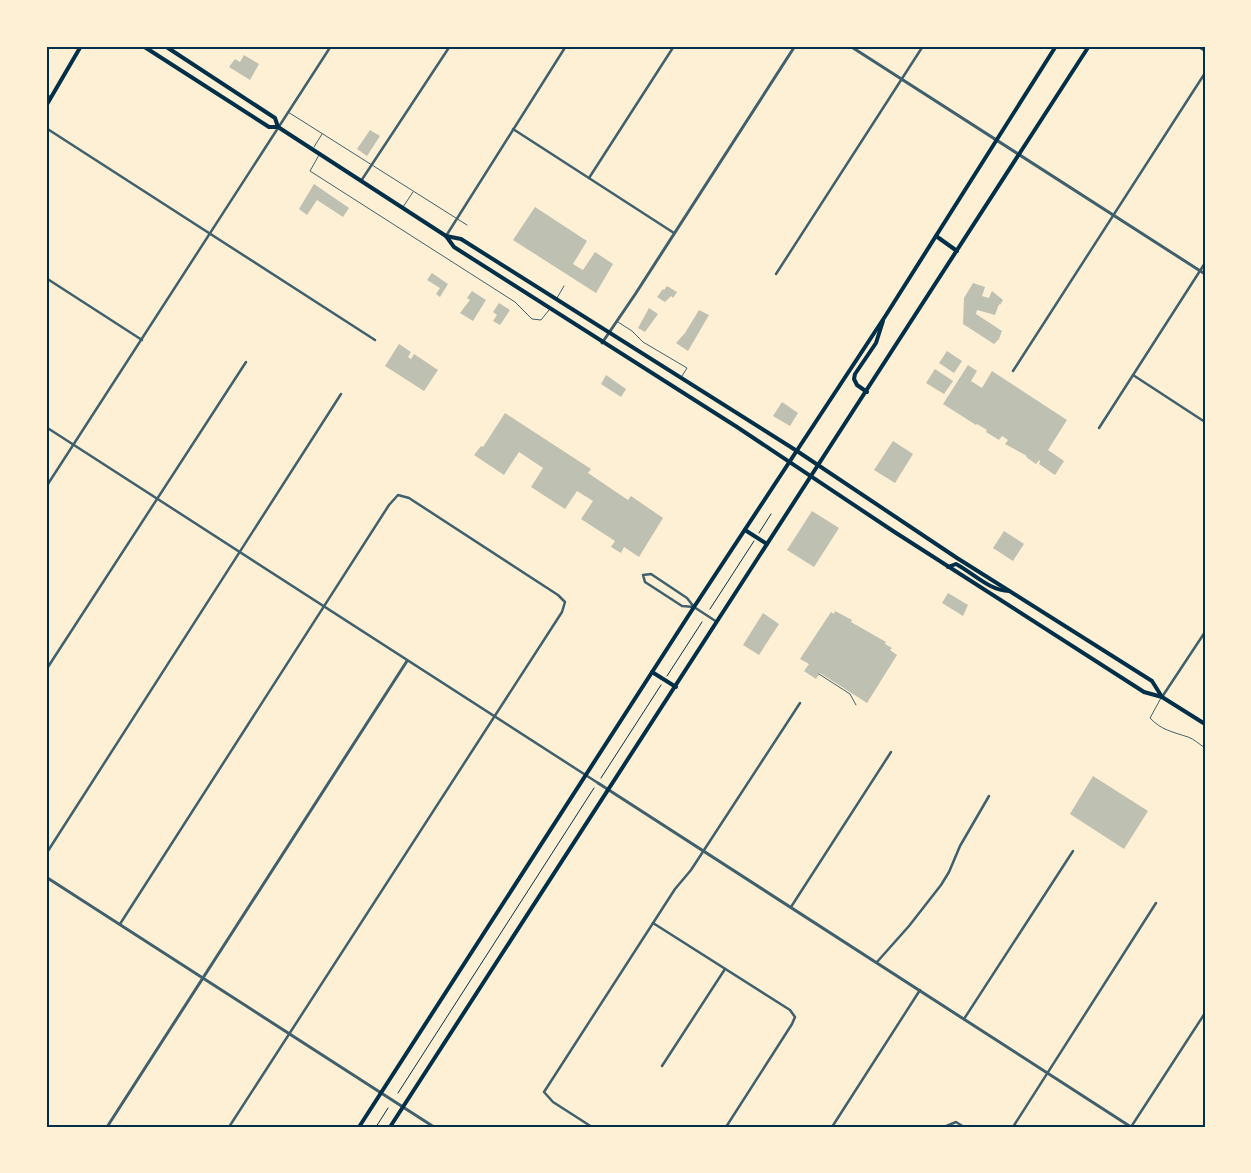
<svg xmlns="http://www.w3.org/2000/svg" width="1251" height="1173" viewBox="0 0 1251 1173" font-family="'Asap Condensed',sans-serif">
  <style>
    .building { fill: #bec0b2 }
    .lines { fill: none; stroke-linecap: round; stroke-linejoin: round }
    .path { stroke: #003049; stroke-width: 1 }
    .service { stroke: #3f606c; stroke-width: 1 }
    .minor { stroke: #3f606c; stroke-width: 2.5 }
    .tertiary { stroke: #3f606c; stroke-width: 3 }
    .secondary { stroke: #003049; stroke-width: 4 }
    .primary { stroke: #003049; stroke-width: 4 }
    .neatline { fill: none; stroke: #003049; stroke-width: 2 }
  </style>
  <rect width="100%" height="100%" fill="#fdf0d5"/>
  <g class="building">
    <polygon points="244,55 259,64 250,80 229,67 235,59 240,62"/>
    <polygon points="370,130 380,136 367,156 357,149"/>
    <polygon points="314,184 349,208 343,217 317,200 307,215 299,209"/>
    <polygon points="535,207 587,241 573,264 583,270 595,252 613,264 596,293 513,240"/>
    <polygon points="432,273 448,284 440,297 436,294 440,288 427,280"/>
    <polygon points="973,283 985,287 982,296 989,298 992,291 1003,300 1000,305 999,304 995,315 977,310 976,314 1002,331 999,339 994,344 963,324 964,298"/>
    <polygon points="667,286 677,292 673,298 671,296 665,302 657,297 663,289 664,290"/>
    <polygon points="472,291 486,300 473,321 460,313 470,300 467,298"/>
    <polygon points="499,303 510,310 500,325 493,321 497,315 493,312"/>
    <polygon points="649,308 658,314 645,332 638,328"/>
    <polygon points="699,310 709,315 688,351 676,343 685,333"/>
    <polygon points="399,344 411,352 408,357 411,359 414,354 438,370 424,391 385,366"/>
    <polygon points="947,351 962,361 954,373 939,363"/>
    <polygon points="968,365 977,371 971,381 982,388 992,371 1067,420 1048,450 1064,461 1055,475 1039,464 1040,461 1039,460 1036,464 1026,457 1027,456 1005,444 1008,440 1002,436 999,440 986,432 987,430 977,424 976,425 943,404"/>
    <polygon points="935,369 953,381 944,394 926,383"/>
    <polygon points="606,375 626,389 621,397 601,384"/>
    <polygon points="782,402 798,413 790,426 773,416"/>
    <polygon points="505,413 591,469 588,473 628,500 631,496 663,518 639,557 624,547 621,553 611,547 615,541 581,519 593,501 577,491 565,509 531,487 543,468 519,452 504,475 474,455 481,446 483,447"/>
    <polygon points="893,441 913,454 895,483 874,470"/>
    <polygon points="812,511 839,528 814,567 787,550"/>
    <polygon points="1004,531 1024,544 1013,561 993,548"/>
    <polygon points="948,593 968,605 963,616 942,603"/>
    <polygon points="835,611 852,620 851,622 886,642 885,644 892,648 890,650 897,655 867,703 820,673 816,679 804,671 809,664 800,659 831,612 834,614"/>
    <polygon points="763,613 779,624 759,655 743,645"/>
    <polygon points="1093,776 1148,811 1124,849 1070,814"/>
  </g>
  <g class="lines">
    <g class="path">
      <polyline points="759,533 771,514"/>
      <polyline points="710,609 754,541"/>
      <polyline points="667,676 702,622"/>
      <polyline points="601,778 661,685"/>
      <polyline points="398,1093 594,788"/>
      <polyline points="376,1127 388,1108"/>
    </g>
    <g class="service">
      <polyline points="288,112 467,225"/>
      <polyline points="314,147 322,134"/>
      <polyline points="319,155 310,171 515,302 532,319 541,320 549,310"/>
      <polyline points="403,207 413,192"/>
      <polyline points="557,298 564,286"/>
      <polyline points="618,322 632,331 643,342 687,368 682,376"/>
      <polyline points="819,674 850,694 856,705"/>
      <path d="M 1161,698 L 1150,718 C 1161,730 1173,732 1188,737 C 1194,739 1199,744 1205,748"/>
    </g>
    <g class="minor">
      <polyline points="1197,46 1205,51"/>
      <polyline points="46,94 51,98"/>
      <polyline points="46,128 375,340"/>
      <polyline points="513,129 674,233"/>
      <polyline points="589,178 674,46"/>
      <polyline points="361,181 450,46"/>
      <polyline points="446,236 566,46"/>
      <polyline points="776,274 923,46"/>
      <polyline points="46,278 142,340"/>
      <polyline points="1013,371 1205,73"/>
      <polyline points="1133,375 1205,422"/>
      <polyline points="46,427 598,783"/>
      <polyline points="1099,428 1205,263"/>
      <polyline points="46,487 331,46"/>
      <polyline points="694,607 682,606 645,582 643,575 651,574 687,598 694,607 717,622"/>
      <polyline points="46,670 246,362"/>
      <polyline points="1162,697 1205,632"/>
      <polyline points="46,854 341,394"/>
      <polyline points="791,907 891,752"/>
      <polyline points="653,923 790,1010 795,1017 792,1024 726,1127"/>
      <polyline points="120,924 389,505 398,495 409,498 558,595 565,602 562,612 229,1127"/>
      <polyline points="877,962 909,926 941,885 949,872 960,846 989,796"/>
      <polyline points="964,1019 1073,851"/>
      <polyline points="662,1066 725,969"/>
      <polyline points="592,1127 553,1102 544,1092 675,889 691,870 800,703"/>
      <polyline points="832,1127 920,990"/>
      <polyline points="944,1127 956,1122 964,1127"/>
      <polyline points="1013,1127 1156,903"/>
      <polyline points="1131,1127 1205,1013"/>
    </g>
    <g class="tertiary">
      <polyline points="850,46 1205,274"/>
      <polyline points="602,343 636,293 795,46"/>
      <polyline points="598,783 1131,1127"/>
      <polyline points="46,877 434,1127"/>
      <polyline points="107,1127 407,661"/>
    </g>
    <polyline class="secondary" points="46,106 81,46"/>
    <g class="primary">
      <polyline points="143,46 269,127 278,127 446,236 461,239 797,451 957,558 1152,681 1162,697"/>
      <polyline points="165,46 275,118 278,127"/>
      <polyline points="446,236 454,247 737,427 893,531 1144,692 1162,697 1205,724"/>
      <polyline points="936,236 957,251"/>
      <polyline points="867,392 857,385 854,379 855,374 876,343 883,321"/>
      <polyline points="745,530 767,544"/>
      <path d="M 948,567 L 956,564 C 973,573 990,591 1009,591"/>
      <polyline points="652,672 676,687"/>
      <polyline points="359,1127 694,607 886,315 1056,46"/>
      <polyline points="390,1127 1089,46"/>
    </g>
  </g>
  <rect width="1251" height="1173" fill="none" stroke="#fdf0d5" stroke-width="95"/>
  <rect x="48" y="48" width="1156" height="1078" class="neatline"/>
</svg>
